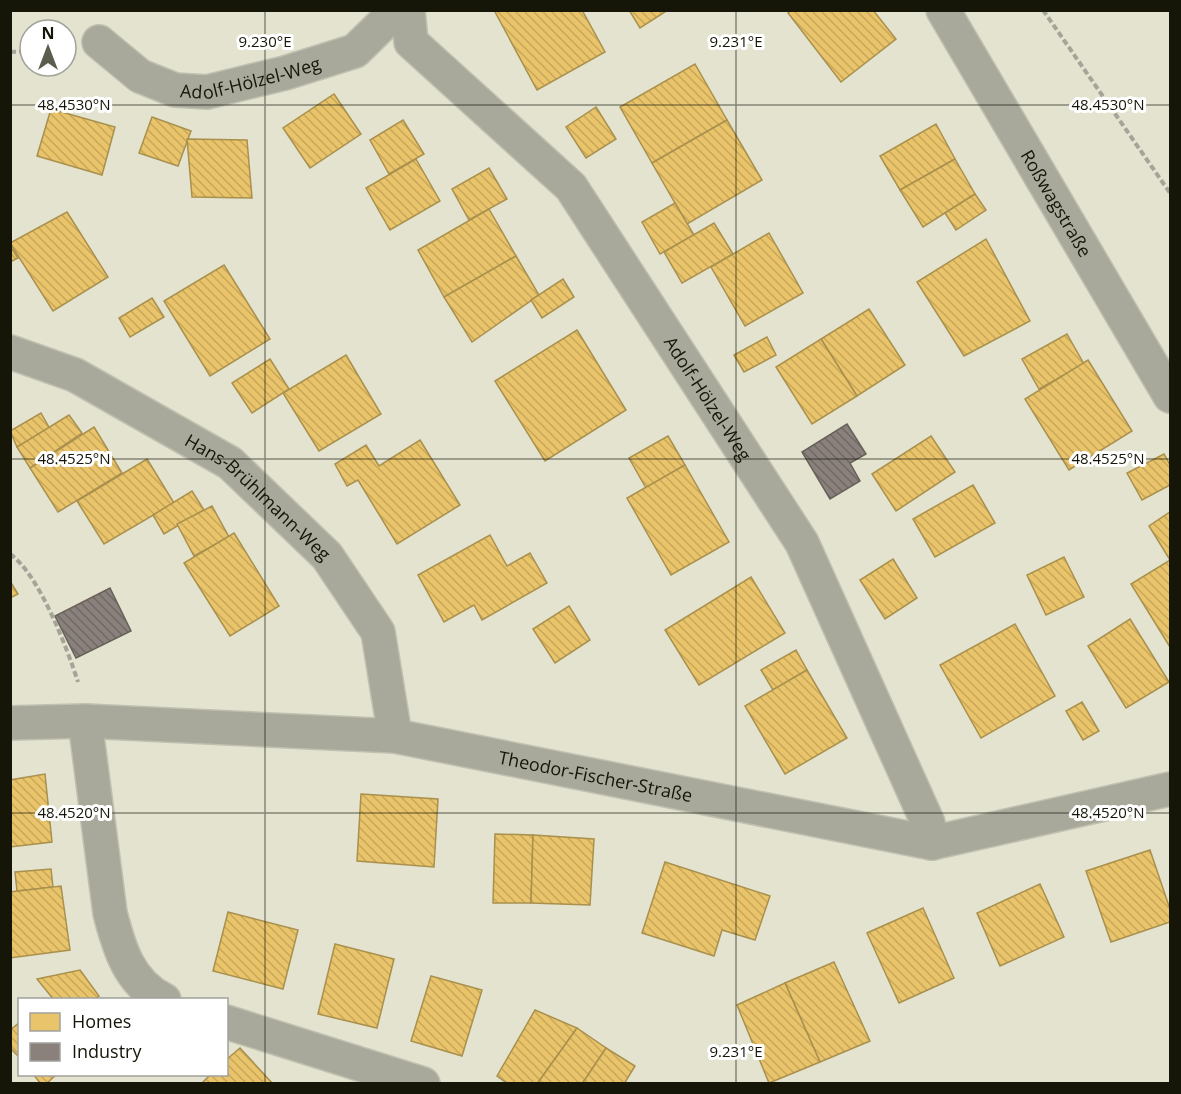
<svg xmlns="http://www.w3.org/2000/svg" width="1181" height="1094" viewBox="0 0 1181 1094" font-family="'Open Sans',sans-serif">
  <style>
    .homes { fill: url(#homes-back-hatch); stroke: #a9904d; stroke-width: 1.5 }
    .industry { fill: url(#industry-back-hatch); stroke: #676159; stroke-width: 1.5 }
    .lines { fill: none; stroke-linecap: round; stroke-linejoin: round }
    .minor-casing { stroke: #c0c0b1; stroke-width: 36 }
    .path { stroke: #a4a498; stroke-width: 4; stroke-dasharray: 6 3; stroke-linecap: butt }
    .minor { stroke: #a8a89b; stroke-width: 33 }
    .ticks { fill: none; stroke: #151508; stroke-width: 1.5; stroke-opacity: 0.45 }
    .labels { text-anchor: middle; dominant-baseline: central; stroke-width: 6; stroke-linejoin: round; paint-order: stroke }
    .street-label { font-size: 18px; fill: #151508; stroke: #fff }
    .ticks-label { font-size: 15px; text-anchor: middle; fill: #151508; stroke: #fff; stroke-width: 6; stroke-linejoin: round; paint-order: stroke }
  </style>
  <defs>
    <pattern id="homes-back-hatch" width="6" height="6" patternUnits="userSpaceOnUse" patternTransform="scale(1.5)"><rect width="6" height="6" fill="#e9c46a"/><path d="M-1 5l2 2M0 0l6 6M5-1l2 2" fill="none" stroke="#c7a85a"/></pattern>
    <pattern id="industry-back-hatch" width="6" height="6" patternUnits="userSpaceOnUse" patternTransform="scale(1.5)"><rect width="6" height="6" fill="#8a817c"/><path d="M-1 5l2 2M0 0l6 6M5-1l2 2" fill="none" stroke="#706864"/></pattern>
  </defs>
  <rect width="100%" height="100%" fill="#e3e3cf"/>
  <g class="homes">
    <polygon points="494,10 582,10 605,52 537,90"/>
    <polygon points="629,10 668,10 640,28"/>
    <polygon points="792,10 873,10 896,39 841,82 788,13"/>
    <polygon points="695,64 727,120 652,163 620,107"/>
    <polygon points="334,94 361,134 310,168 283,128"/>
    <polygon points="596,107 616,139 586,158 566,127"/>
    <polygon points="51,109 115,127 102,175 37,156"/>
    <polygon points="152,117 191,131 178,166 139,153"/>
    <polygon points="403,120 424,154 389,174 370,140"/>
    <polygon points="727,120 762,180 687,224 652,163"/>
    <polygon points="936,124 955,159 900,190 880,156"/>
    <polygon points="187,139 247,140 252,198 192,197"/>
    <polygon points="416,159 440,201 390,230 366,188"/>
    <polygon points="955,159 975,194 923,227 900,190"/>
    <polygon points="489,168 507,199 469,220 452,189"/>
    <polygon points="975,194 986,210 956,230 945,213"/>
    <polygon points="675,203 694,235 660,254 642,222"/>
    <polygon points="489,209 516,256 444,297 418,250"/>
    <polygon points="67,212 108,277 53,311 10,243"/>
    <polygon points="714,223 733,254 682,283 664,252"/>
    <polygon points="769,233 803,293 745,326 711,267"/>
    <polygon points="986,239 1030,321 964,356 917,282"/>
    <polygon points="10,246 18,258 10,262"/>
    <polygon points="516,256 539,295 472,342 444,297"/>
    <polygon points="224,265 270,339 210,376 164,301"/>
    <polygon points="563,279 574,297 542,318 531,300"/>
    <polygon points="152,298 164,317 130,337 119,318"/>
    <polygon points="869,309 905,365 857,396 821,339"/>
    <polygon points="577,330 626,410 545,461 495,381"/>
    <polygon points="1067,334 1084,364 1039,389 1022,359"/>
    <polygon points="767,337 776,355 744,372 734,355"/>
    <polygon points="821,339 857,396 812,424 776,367"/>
    <polygon points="346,355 381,414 319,451 283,393"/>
    <polygon points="270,359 289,389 252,413 232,383"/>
    <polygon points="1088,360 1132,431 1069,470 1025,399"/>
    <polygon points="41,413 50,429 17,447 10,431"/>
    <polygon points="69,415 82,433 30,468 17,447"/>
    <polygon points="94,427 122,473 58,512 30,468"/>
    <polygon points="668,436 685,465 646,488 629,458"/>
    <polygon points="931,436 955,472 896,511 872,474"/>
    <polygon points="420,440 460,505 397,544 358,480 347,486 335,464 366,445 379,466"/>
    <polygon points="1164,454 1170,465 1170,485 1142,500 1127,473"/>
    <polygon points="147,459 174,503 104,544 77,501"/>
    <polygon points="685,465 729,542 671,575 627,498"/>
    <polygon points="973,485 995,523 935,557 913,519"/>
    <polygon points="192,491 204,510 164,534 153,515"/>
    <polygon points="212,506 229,537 194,556 177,524"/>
    <polygon points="1170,512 1170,560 1149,526"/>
    <polygon points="234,533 279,606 230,636 184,563"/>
    <polygon points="490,535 507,566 530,553 547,583 482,620 474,605 444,622 418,575"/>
    <polygon points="1064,557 1084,597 1046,615 1027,575"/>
    <polygon points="893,559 917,598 885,619 860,580"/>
    <polygon points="1170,560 1170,647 1131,584"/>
    <polygon points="751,577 785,633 699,685 665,630"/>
    <polygon points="10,581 18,594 10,598"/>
    <polygon points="569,606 590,640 555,663 533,629"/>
    <polygon points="1130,619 1169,682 1126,708 1088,646"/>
    <polygon points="1015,624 1055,696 981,738 940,665"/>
    <polygon points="796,650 807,670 773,690 761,670"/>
    <polygon points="807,670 847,738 785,774 745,706"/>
    <polygon points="1082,702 1099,731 1083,740 1066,711"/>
    <polygon points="45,774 52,842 10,847 10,780"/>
    <polygon points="361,794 438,799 434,867 357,861"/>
    <polygon points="495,834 533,835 531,903 493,903"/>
    <polygon points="533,835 594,839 590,905 531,903"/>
    <polygon points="1150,850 1170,909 1170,922 1111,942 1086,871"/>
    <polygon points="665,862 770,896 755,940 722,930 714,956 642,933"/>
    <polygon points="51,869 53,887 17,891 15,872"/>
    <polygon points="1040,884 1064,937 1000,966 977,913"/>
    <polygon points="61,886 70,950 10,958 10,892"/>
    <polygon points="923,908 954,978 899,1003 867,933"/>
    <polygon points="228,912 298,930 283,989 213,971"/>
    <polygon points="335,944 394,959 377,1028 318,1014"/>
    <polygon points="834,962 870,1041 820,1062 785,983"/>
    <polygon points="80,970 99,996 94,1000 54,1000 37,979"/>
    <polygon points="431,976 482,990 462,1056 411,1041"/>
    <polygon points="785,983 820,1062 769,1083 737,1005"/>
    <polygon points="535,1010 577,1028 537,1084 508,1084 497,1076"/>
    <polygon points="20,1022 20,1058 10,1048 10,1030"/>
    <polygon points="577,1028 606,1048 582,1084 537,1084"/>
    <polygon points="240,1048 273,1084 201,1084 211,1074 226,1074 226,1060"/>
    <polygon points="606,1048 635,1066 624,1084 582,1084"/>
    <polygon points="33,1074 57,1074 46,1084 41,1084"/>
  </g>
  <g class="industry">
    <polygon points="847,424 866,454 850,463 860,481 830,499 802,452"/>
    <polygon points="110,588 131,631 76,658 55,616"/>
  </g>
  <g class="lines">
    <defs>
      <g id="minor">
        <path id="s1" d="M 408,10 L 411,42 L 571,187 L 802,543 L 928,823 L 932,843"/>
        <path id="s2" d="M 943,10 L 1170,396"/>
        <path id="s3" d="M 99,42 L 140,76 L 175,90 L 207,92 L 285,73 L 355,51 L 397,10"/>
        <path id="s4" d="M 10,352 L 75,375 L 230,463 L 327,556 L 378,632 L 395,736"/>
        <path d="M 85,721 L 110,913 C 119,948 129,983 164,1000"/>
        <path id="s5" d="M 10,723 L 85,721 L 395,736 L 932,843 L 1170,789"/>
        <polyline points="226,1022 423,1084"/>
      </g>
    </defs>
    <use href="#minor" class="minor-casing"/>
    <g class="path">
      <polyline points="1043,10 1170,193"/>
      <polyline points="10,52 30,51"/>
      <path d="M 10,554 C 39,574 67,648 78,682"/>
    </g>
    <use href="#minor" class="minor"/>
  </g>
  <path class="ticks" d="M 265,10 L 265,1084M 736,10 L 736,1084M 10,105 L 1170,105M 10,459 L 1170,459M 10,813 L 1170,813"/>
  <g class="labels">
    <g class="street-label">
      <text stroke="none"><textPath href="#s3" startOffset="168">Adolf-Hölzel-Weg</textPath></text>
      <text stroke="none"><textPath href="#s2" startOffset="224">Roßwagstraße</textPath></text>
      <text stroke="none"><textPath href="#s1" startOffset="500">Adolf-Hölzel-Weg</textPath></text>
      <text stroke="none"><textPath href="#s4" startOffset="290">Hans-Brühlmann-Weg</textPath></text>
      <text stroke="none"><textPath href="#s5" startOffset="590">Theodor-Fischer-Straße</textPath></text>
    </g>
  </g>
  <g class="ticks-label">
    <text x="265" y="47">9.230°E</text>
    <text x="736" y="47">9.231°E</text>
    <text x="74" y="110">48.4530°N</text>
    <text x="1108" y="110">48.4530°N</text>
    <text x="74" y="464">48.4525°N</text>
    <text x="1108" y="464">48.4525°N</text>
    <text x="74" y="818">48.4520°N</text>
    <text x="1108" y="818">48.4520°N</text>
    <text x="736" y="1057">9.231°E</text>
  </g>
  <rect width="1181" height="1094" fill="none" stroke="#151508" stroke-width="24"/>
  <rect x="18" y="998" width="210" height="78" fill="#ffffff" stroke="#a1a19c" stroke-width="1.5"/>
  <rect x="30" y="1013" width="30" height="18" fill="#e9c46a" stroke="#a1a19c" stroke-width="1.5"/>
  <text x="72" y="1028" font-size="18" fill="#151508">Homes</text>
  <rect x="30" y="1043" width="30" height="18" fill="#8a817c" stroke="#a1a19c" stroke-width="1.5"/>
  <text x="72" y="1058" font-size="18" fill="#151508">Industry</text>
  <g transform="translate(48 48)"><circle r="28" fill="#ffffff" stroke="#a1a19c" stroke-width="1.5"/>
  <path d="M0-4.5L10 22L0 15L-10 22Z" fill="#5d5d4e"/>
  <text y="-9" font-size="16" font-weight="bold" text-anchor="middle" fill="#151508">N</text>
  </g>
</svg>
